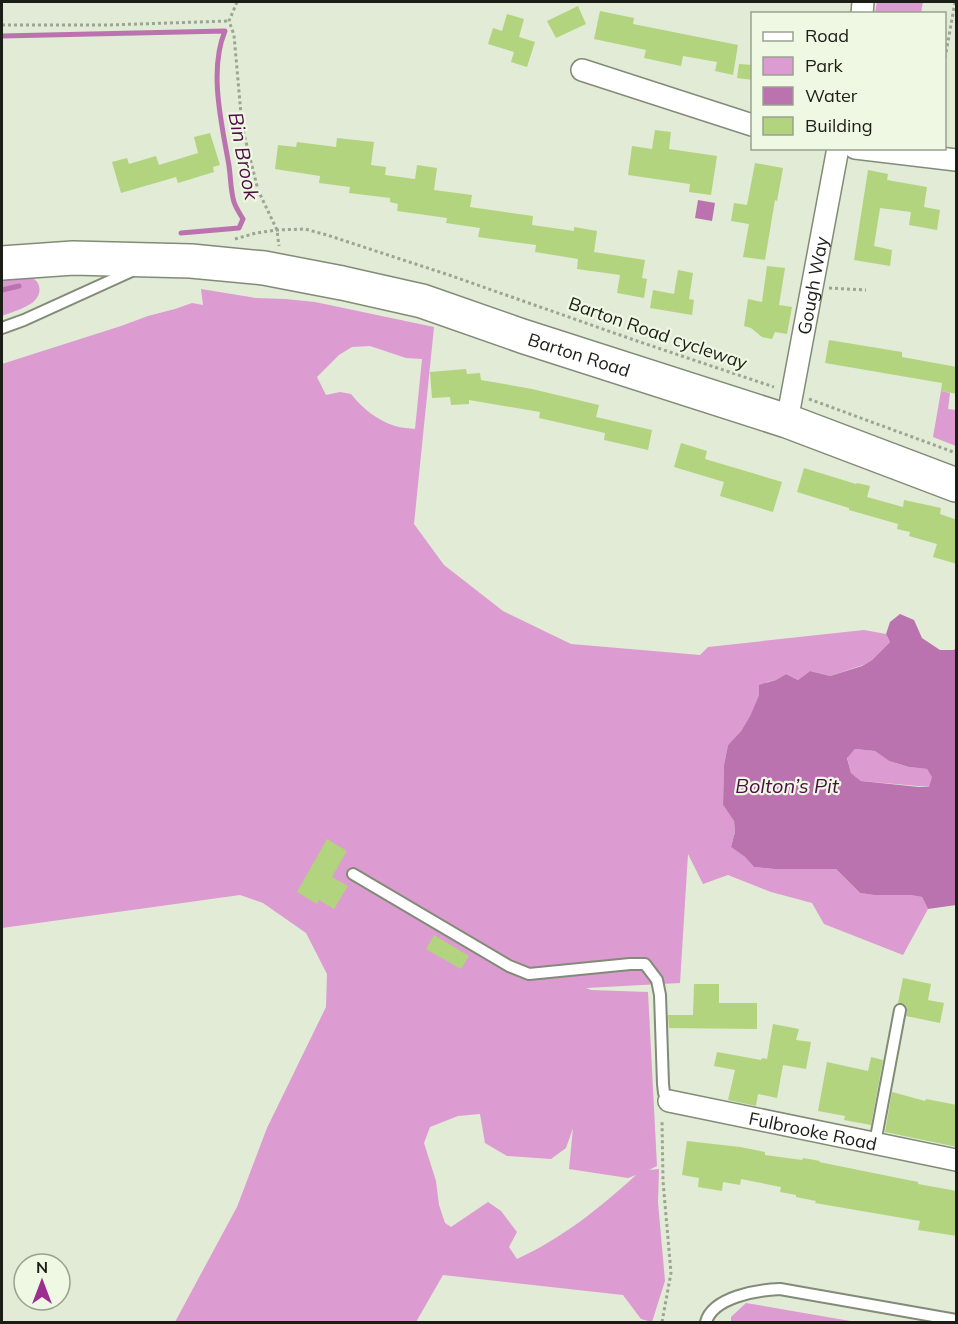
<svg xmlns="http://www.w3.org/2000/svg" width="958" height="1324" viewBox="0 0 958 1324" font-family="Mulish,sans-serif">
  <style>
    .green { fill: #dc9bd1; fill-rule: evenodd }
    .water { fill: #ba73af; fill-rule: evenodd }
    .lines { fill: none; stroke-linecap: round; stroke-linejoin: round }
    .stream { stroke: #ba73af; stroke-width: 5 }
    .building { fill: #b2d47f }
    .lane-casing { stroke: #828b77; stroke-width: 14 }
    .street-casing { stroke: #828b77; stroke-width: 24 }
    .primary-casing { stroke: #828b77; stroke-width: 36 }
    .path { stroke: #9ca493; stroke-width: 3; stroke-dasharray: 3 3; stroke-linecap: butt }
    .lane { stroke: #fff; stroke-width: 10 }
    .street { stroke: #fff; stroke-width: 21 }
    .primary { stroke: #fff; stroke-width: 33 }
    .labels { text-anchor: middle; dominant-baseline: central; stroke-width: 4.5; stroke-linejoin: round; paint-order: stroke }
    .street-label { font-size: 18px; fill: #1b1e16; stroke: #eff8e3 }
    .water-label { font-size: 20px; font-style: italic; fill: #4d0c46; stroke: #eff8e3 }
  </style>
  <rect width="100%" height="100%" fill="#e1ebd5"/>
  <g class="green">
    <polygon points="877,2 923,2 921,13 875,13"/>
    <path d="M 2,274 C 13,274 36,273 39,286 C 41,293 37,299 32,303 C 23,309 12,312 2,316 Z"/>
    <path d="M 201,289 L 256,298 L 285,299 L 315,302 L 434,327 L 414,524 L 444,565 L 503,611 L 571,644 L 700,655 L 708,647 L 864,630 L 886,634 L 890,642 L 872,660 L 863,665 L 830,676 L 810,671 L 798,680 L 786,674 L 776,680 L 767,682 L 759,695 L 750,716 L 741,731 L 728,745 L 724,765 L 723,805 L 734,821 L 735,832 L 731,847 L 745,857 L 754,867 L 774,869 L 836,869 L 860,893 L 874,895 L 910,895 L 922,897 L 928,909 L 903,955 L 824,924 L 812,903 L 771,892 L 728,875 L 703,884 L 688,854 L 680,983 L 586,988 L 591,990 L 648,992 L 657,1166 L 649,1170 L 659,1169 L 658,1202 L 665,1281 L 652,1322 L 641,1319 L 623,1295 L 443,1275 L 416,1322 L 175,1322 L 237,1207 L 267,1128 L 326,1007 L 327,974 L 306,933 L 263,903 L 240,895 L 2,928 L 2,364 L 121,326 L 148,316 L 175,309 L 192,303 L 203,305 ZM 370,346 L 406,358 L 422,359 L 415,429 C 409,428 402,428 395,426 C 378,421 362,408 351,394 L 340,392 L 326,395 L 317,377 L 339,355 L 352,347 ZM 480,1114 L 485,1143 L 507,1156 L 551,1159 L 566,1148 L 573,1128 L 569,1169 L 628,1178 L 636,1175 C 600,1208 561,1239 517,1259 L 509,1247 L 517,1232 L 501,1211 L 488,1202 L 451,1227 L 445,1223 L 439,1205 L 436,1181 L 424,1143 L 430,1127 L 458,1116 Z"/>
    <polygon points="941,391 950,393 948,409 956,410 956,446 933,437"/>
    <polygon points="855,749 875,751 889,761 909,767 927,769 933,777 929,787 861,781 851,773 847,757"/>
    <polygon points="746,1303 856,1322 731,1322 731,1317"/>
  </g>
  <g class="water">
    <polygon points="698,200 715,203 712,221 695,218"/>
    <path d="M 900,614 L 914,620 L 922,638 L 940,650 L 954,650 L 956,648 L 956,905 L 928,909 L 922,897 L 910,895 L 874,895 L 860,893 L 836,869 L 774,869 L 754,867 L 745,857 L 731,847 L 735,832 L 734,821 L 723,805 L 724,765 L 728,745 L 741,731 L 750,716 L 759,695 L 759,685 L 776,680 L 786,674 L 798,680 L 810,671 L 830,676 L 862,666 L 872,660 L 890,642 L 886,634 L 890,622 ZM 855,749 L 875,751 L 889,761 L 909,767 L 927,769 L 932,777 L 929,787 L 919,787 L 861,781 L 851,773 L 847,758 Z"/>
  </g>
  <g class="lines">
    <g class="stream">
      <path d="M 2,36 L 225,31 C 209,69 221,121 228,160 C 231,174 230,189 234,202 C 236,208 240,214 243,219 L 239,228 L 181,233"/>
      <polyline points="2,290 19,286"/>
    </g>
  </g>
  <g class="building">
    <polygon points="578,6 586,24 556,38 547,21"/>
    <polygon points="600,11 634,18 633,24 738,45 733,75 715,71 717,62 683,56 681,66 644,58 646,50 594,39"/>
    <polygon points="507,14 524,19 519,37 535,42 527,67 511,62 514,52 488,44 493,28 502,31"/>
    <polygon points="739,64 753,65 753,80 737,78"/>
    <polygon points="655,130 671,132 669,149 717,156 711,195 689,192 690,184 628,175 632,146 652,149"/>
    <polygon points="210,133 220,165 213,167 214,172 178,183 176,177 121,193 112,162 127,158 129,164 156,156 159,165 198,153 194,137"/>
    <polygon points="337,138 374,142 371,165 386,167 385,175 415,179 417,165 437,168 434,190 472,195 470,207 533,216 532,225 574,231 574,227 597,231 594,252 645,260 642,278 647,279 644,298 617,293 620,275 577,269 578,259 535,252 536,245 478,237 480,228 446,223 447,218 397,211 398,204 390,202 390,198 349,193 350,187 319,183 320,176 275,169 278,145 296,147 297,142 336,147"/>
    <polygon points="755,163 783,168 777,201 775,200 765,260 743,257 749,224 731,221 734,203 747,205"/>
    <polygon points="868,170 888,174 887,180 927,187 924,207 940,210 937,230 909,225 911,212 880,208 874,246 892,250 890,266 854,260"/>
    <polygon points="767,266 785,268 779,305 792,307 787,334 775,332 772,339 762,337 751,328 744,326 748,299 762,302"/>
    <polygon points="678,270 693,273 689,299 694,300 692,315 650,308 653,290 674,294"/>
    <polygon points="829,340 902,352 902,357 957,367 957,394 941,391 942,383 825,363"/>
    <polygon points="466,369 467,374 480,373 481,380 532,389 599,405 596,417 652,430 648,450 604,440 605,433 539,418 540,412 469,400 469,404 451,405 450,397 432,398 430,372"/>
    <polygon points="681,443 707,451 705,459 782,482 773,512 720,496 724,482 674,467"/>
    <polygon points="804,468 856,484 857,483 870,486 867,497 903,507 904,500 941,508 940,514 957,520 957,564 933,557 937,544 909,536 910,532 897,529 898,524 849,510 849,508 797,492"/>
    <polygon points="327,839 347,851 332,877 348,886 334,909 319,900 317,904 297,892"/>
    <polygon points="434,935 469,956 461,969 426,949"/>
    <polygon points="903,978 931,984 928,1000 944,1003 940,1023 906,1016 907,1007 904,1004 898,1003"/>
    <polygon points="694,984 719,984 719,1003 757,1003 757,1029 669,1028 668,1015 693,1015"/>
    <polygon points="773,1024 799,1029 796,1040 811,1042 806,1069 783,1065 777,1098 758,1094 756,1106 728,1100 735,1070 714,1066 717,1052 761,1060 762,1058 767,1059"/>
    <polygon points="871,1057 883,1060 871,1125 844,1120 845,1116 818,1111 827,1062 868,1071"/>
    <polygon points="892,1092 925,1101 926,1099 957,1105 957,1147 885,1132"/>
    <polygon points="687,1141 740,1147 765,1152 765,1155 802,1160 803,1158 820,1161 819,1162 918,1182 918,1184 957,1191 957,1236 918,1230 920,1221 815,1203 816,1201 796,1197 796,1195 780,1192 781,1187 741,1179 740,1185 723,1182 722,1191 698,1187 699,1178 682,1175"/>
  </g>
  <g class="lines">
    <defs>
      <g id="lane">
        <polyline points="2,328 24,320 134,270"/>
        <polyline points="353,874 509,966 529,974 630,964 645,964 657,980 660,995 663,1084 664,1093 669,1101"/>
        <polyline points="875,1143 900,1010"/>
        <path d="M 706,1322 C 713,1297 757,1290 780,1289 L 956,1320"/>
      </g>
      <g id="street">
        <polyline points="862,14 863,2"/>
        <polyline points="582,70 752,125"/>
        <polyline points="855,148 956,160"/>
        <path id="s1" d="M 787,421 L 838,148"/>
        <path id="s2" d="M 669,1101 L 956,1160"/>
      </g>
      <g id="primary">
        <path id="s3" d="M 2,263 L 73,258 L 191,261 L 264,268 L 342,283 L 422,301 L 522,336 L 787,421 L 956,485"/>
      </g>
    </defs>
    <use href="#lane" class="lane-casing"/>
    <use href="#street" class="street-casing"/>
    <use href="#primary" class="primary-casing"/>
    <g class="path">
      <polyline points="237,2 229,21 234,35 242,126 258,190 277,230 279,246"/>
      <polyline points="2,25 109,25 229,21"/>
      <polyline points="944,64 955,2"/>
      <polyline points="235,239 256,233 277,230 305,229 327,235 449,275 637,341 774,387"/>
      <polyline points="829,288 866,290"/>
      <polyline points="809,399 956,453"/>
      <polyline points="662,1322 671,1273 663,1181 662,1120"/>
    </g>
    <use href="#lane" class="lane"/>
    <use href="#street" class="street"/>
    <use href="#primary" class="primary"/>
  </g>
  <g class="labels">
    <g class="street-label">
      <text stroke="none"><textPath href="#s1" startOffset="138">Gough Way</textPath></text>
      <text transform="translate(658 333) rotate(19)">Barton Road cycleway</text>
      <text stroke="none"><textPath href="#s3" startOffset="590">Barton Road</textPath></text>
      <text stroke="none"><textPath href="#s2" startOffset="147">Fulbrooke Road</textPath></text>
    </g>
    <g class="water-label">
      <text transform="translate(244 156) rotate(79)">Bin Brook</text>
      <text x="787" y="785">Bolton’s Pit</text>
    </g>
  </g>
  <rect width="958" height="1324" fill="none" stroke="#1b1e16" stroke-width="6"/>
  <rect x="751" y="12" width="195" height="138" fill="#eff8e3" stroke="#9aa191" stroke-width="1.5"/>
  <rect x="763" y="32" width="30" height="9" fill="#ffffff" stroke="#9aa191" stroke-width="1.5"/>
  <text x="805" y="42" font-size="18" fill="#1b1e16">Road</text>
  <rect x="763" y="57" width="30" height="18" fill="#dc9bd1" stroke="#9aa191" stroke-width="1.5"/>
  <text x="805" y="72" font-size="18" fill="#1b1e16">Park</text>
  <rect x="763" y="87" width="30" height="18" fill="#ba73af" stroke="#9aa191" stroke-width="1.5"/>
  <text x="805" y="102" font-size="18" fill="#1b1e16">Water</text>
  <rect x="763" y="117" width="30" height="18" fill="#b2d47f" stroke="#9aa191" stroke-width="1.5"/>
  <text x="805" y="132" font-size="18" fill="#1b1e16">Building</text>
  <g transform="translate(42 1282)"><circle r="28" fill="#eff8e3" stroke="#9aa191" stroke-width="1.5"/>
  <path d="M0-4.5L10 22L0 15L-10 22Z" fill="#9b2e8f"/>
  <text y="-9" font-size="16" font-weight="bold" text-anchor="middle" fill="#1b1e16">N</text>
  </g>
</svg>
